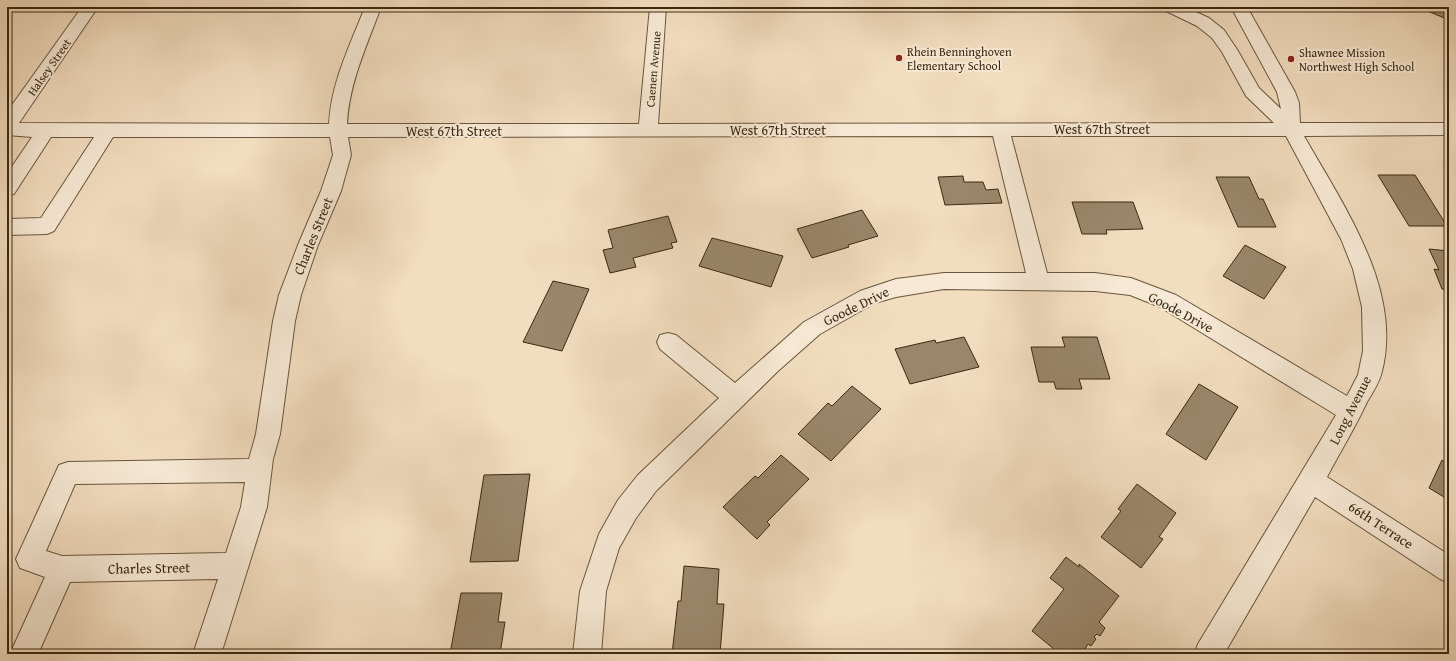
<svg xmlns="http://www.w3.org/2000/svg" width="1456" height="661" viewBox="0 0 1456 661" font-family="'Gentium Book Plus',serif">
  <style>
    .building { fill: #9a876b; stroke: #3b2911 }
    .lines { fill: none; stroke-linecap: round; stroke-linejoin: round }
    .minor-casing { stroke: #69563c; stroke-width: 2 }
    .minor { fill: #f7e9d5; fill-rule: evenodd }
    .poi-dot { fill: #8f2418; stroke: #f7e9d5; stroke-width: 1.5 }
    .labels { text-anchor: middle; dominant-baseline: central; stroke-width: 4; stroke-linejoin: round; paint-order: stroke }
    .far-poi-label { font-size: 12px; fill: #3b2911; stroke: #f7e9d5; text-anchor: start }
    .far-street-label { font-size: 12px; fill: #3b2911; stroke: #f7e9d5 }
    .street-label { font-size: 14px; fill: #3b2911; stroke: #f7e9d5 }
  </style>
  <rect width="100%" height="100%" fill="#f2ddbf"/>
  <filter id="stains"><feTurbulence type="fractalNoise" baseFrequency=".005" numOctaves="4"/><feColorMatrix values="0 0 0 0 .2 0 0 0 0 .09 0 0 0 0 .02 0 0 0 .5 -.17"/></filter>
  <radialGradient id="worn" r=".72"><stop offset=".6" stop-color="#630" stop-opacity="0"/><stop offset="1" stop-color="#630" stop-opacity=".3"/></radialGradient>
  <g class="building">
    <polygon points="1418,7 1449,7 1449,20"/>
    <polygon points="1378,175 1415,175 1447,226 1409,226"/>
    <polygon points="963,176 964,182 983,182 986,190 998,189 1002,203 945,205 938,177"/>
    <polygon points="1216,177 1249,177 1259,199 1263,199 1276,227 1238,227"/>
    <polygon points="1072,202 1133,202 1143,229 1106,230 1107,234 1082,234"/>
    <polygon points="862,210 878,236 848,245 849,247 812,258 797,229"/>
    <polygon points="668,216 677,242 671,243 673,248 633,258 636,267 610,273 603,250 613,248 608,230"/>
    <polygon points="712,238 783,256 771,287 699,266"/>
    <polygon points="1245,245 1286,267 1264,299 1223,276"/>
    <polygon points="1429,249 1449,251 1449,290 1442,289 1434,269 1439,270"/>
    <polygon points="553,281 589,289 562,351 523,342"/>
    <polygon points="964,337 979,367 910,384 895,349 935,340 936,343"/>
    <polygon points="1062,337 1097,337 1110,379 1079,379 1082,389 1056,389 1054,382 1039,382 1031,347 1065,347"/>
    <polygon points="1199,384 1238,407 1206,460 1166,434"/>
    <polygon points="852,386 881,409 831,461 798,434 828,403 832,406"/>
    <polygon points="781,455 809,479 767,522 770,525 757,539 723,507 755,476 758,478"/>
    <polygon points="1442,460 1449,465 1449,500 1429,488"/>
    <polygon points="530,474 518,561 470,562 484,475"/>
    <polygon points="1137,484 1176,513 1159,537 1163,539 1141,568 1101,537 1121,511 1118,509"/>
    <polygon points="1066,557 1079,567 1079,564 1119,596 1099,622 1105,628 1100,636 1097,634 1094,637 1096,639 1091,646 1088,644 1082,654 1060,654 1032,631 1064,589 1050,578"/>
    <polygon points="684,566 719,569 717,604 724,604 720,654 672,654 678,601 681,601"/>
    <polygon points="461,593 502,593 498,622 505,622 500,654 450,654"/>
  </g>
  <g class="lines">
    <defs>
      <path id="minor" d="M 82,7 L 98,7 L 19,123 L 329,124 C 331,83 350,45 365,7 L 381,7 C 367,45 349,83 347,124 L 639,124 L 650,7 L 666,7 L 658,124 L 1274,123 L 1246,96 L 1222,52 L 1212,38 L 1197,26 L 1166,11 L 1164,7 L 1185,7 L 1209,18 L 1224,30 L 1238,51 L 1259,88 L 1281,109 L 1277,92 L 1231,7 L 1247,7 L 1295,92 L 1299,103 L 1300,123 L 1449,123 L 1449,135 L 1304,136 C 1343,205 1405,292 1381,375 C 1378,384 1372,394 1367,402 C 1355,428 1340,452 1327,477 L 1449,555 L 1449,583 L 1440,579 L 1315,497 L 1224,654 L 1194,654 L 1198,644 L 1336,415 L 1160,307 L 1130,295 L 1095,291 L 944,289 L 896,297 L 875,303 L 820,334 L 778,371 L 656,491 L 636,518 L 619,548 L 606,591 L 601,654 L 573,654 L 580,591 L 599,534 L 618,500 L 638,475 L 719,398 L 660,349 L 657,342 L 660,335 L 668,333 L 676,335 L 735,383 L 804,322 L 860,291 L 896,279 L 944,273 L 1026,273 L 993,136 L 348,137 L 351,155 L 341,191 L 318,245 L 301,295 L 295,321 L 280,434 L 273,459 L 267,507 L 221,654 L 193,654 L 218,579 L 70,582 L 38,654 L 10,654 L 45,577 L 20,568 L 16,559 L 59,465 L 68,462 L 249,459 L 256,434 L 273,321 L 279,295 L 298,245 L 321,191 L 333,155 L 330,137 L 113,137 L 54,231 L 47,234 L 7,235 L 7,219 L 41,218 L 94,137 L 51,137 L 14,194 L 7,196 L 7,174 L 32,137 L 7,135 L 7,112 ZM 1011,136 L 1286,136 L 1341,239 L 1353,269 L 1362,307 L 1363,351 L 1358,375 L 1347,396 L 1176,295 L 1131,278 L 1095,273 L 1047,273 ZM 245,482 L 241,507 L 226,553 L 62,556 L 46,551 L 75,484 Z"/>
    </defs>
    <use href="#minor" class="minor-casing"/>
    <use href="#minor" class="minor"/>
  </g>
  <g class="poi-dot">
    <circle cx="899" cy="58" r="4"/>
    <circle cx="1291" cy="59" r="4"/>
  </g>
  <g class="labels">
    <g class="far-poi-label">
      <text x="907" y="51">Rhein Benninghoven<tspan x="907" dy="14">Elementary School</tspan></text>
      <text x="1299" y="52">Shawnee Mission<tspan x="1299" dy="14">Northwest High School</tspan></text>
    </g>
    <g class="far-street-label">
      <text transform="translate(49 67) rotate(-55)">Halsey Street</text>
      <text transform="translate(653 69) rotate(-85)">Caenen Avenue</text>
    </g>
    <g class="street-label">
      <text x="1102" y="129">West 67th Street</text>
      <text x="778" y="130">West 67th Street</text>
      <text x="454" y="131">West 67th Street</text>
      <text transform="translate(313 236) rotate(-68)">Charles Street</text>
      <text transform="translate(856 306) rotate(-26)">Goode Drive</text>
      <text transform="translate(1181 312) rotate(28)">Goode Drive</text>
      <text transform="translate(1350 410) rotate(-63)">Long Avenue</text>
      <text transform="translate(1381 525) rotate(33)">66th Terrace</text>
      <text transform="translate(149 568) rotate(-1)">Charles Street</text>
    </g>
  </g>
  <rect width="1456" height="661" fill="none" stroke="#f2ddbf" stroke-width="24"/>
  <rect x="8" y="8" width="1440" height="645" fill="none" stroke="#3b2911" stroke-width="2"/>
  <rect x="12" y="12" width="1432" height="637" fill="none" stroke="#3b2911"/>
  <rect width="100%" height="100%" filter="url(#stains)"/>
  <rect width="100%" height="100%" fill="url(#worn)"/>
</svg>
